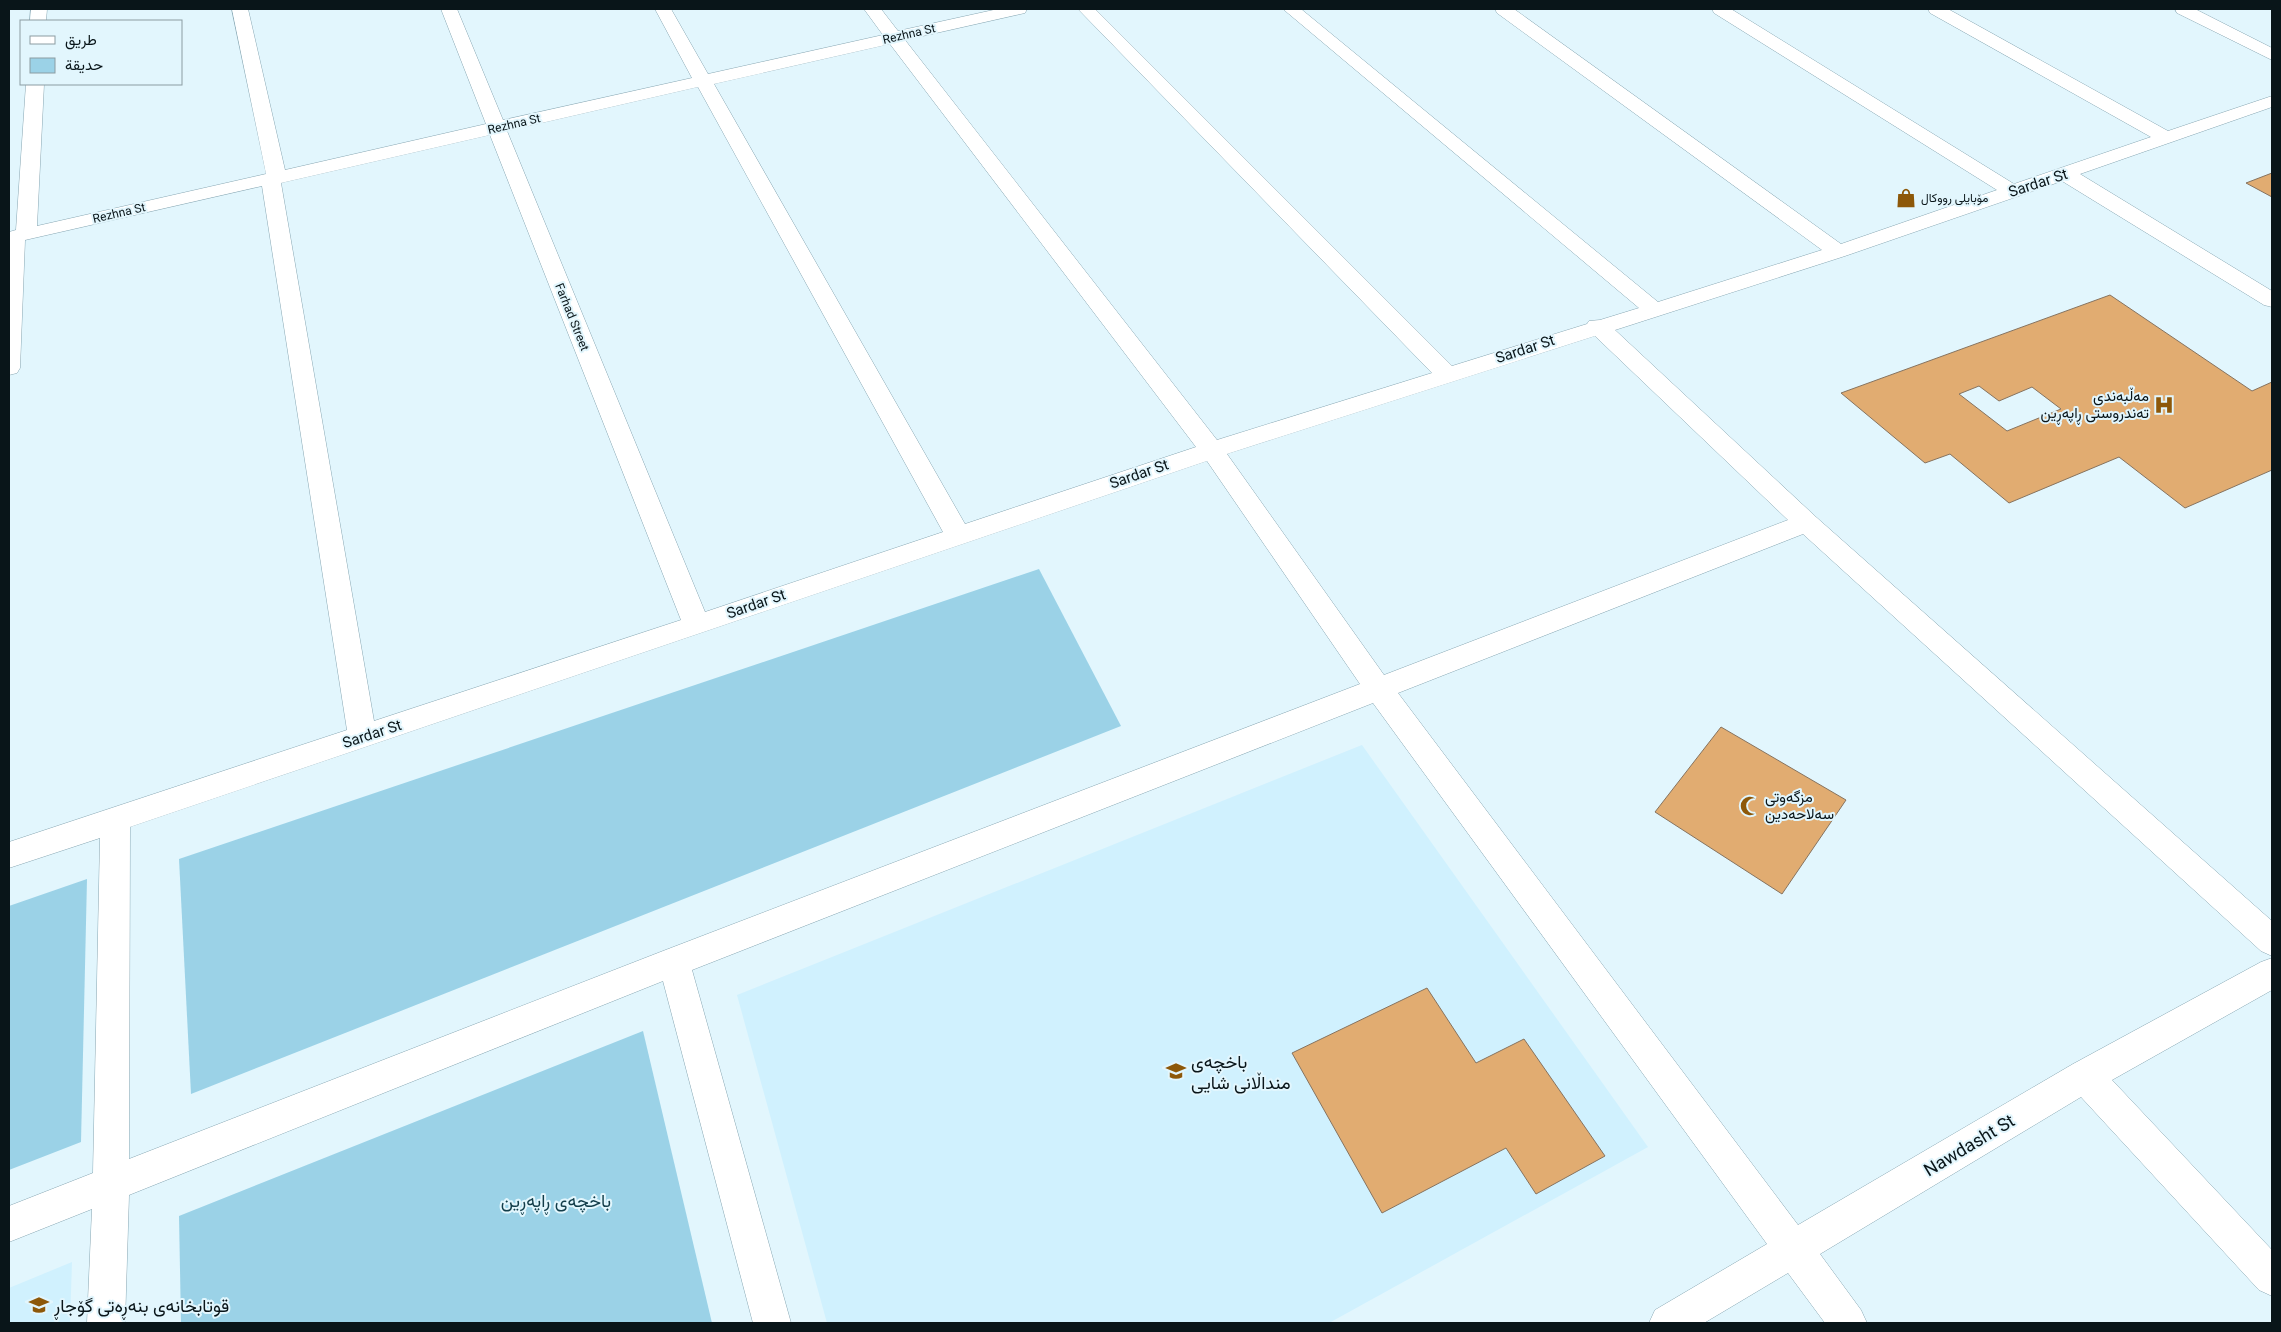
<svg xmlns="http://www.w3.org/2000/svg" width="2281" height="1332" viewBox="0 0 2281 1332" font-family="Roboto,Vazirmatn,sans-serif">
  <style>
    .built { fill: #d0f1fe }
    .green { fill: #9bd2e7 }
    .building { fill: #e1ac71; stroke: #86735f; fill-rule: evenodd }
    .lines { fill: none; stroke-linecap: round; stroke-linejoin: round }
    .minor-casing { stroke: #88a7b3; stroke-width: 1 }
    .minor { fill: #fff; fill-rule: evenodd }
    .labels { text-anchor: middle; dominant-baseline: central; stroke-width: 4; stroke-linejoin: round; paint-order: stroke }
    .far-street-label { font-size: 12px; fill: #091519; stroke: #e2f6fd }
    .far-poi-label { font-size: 12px; fill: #091519; stroke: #e2f6fd; text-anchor: start }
    .street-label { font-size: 15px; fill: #091519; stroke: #e2f6fd }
    .poi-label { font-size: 15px; fill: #091519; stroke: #e2f6fd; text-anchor: end }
    .near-poi-label { font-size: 18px; fill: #091519; stroke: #e2f6fd; text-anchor: start }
    .near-street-label { font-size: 18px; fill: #091519; stroke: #e2f6fd }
    .near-park-label { font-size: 18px; fill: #123d4a; stroke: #e2f6fd }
  </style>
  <rect width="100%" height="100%" fill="#e2f6fd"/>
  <g class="built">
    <polygon points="1362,745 1648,1147 1329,1323 827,1323 737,995"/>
    <polygon points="72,1262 70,1323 9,1323 9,1288"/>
  </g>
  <g class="green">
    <polygon points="1039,569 1121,726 191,1094 179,859"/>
    <polygon points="87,879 81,1142 9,1170 9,906"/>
    <polygon points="643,1031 712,1323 181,1323 179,1216"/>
  </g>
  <g class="building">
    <polygon points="2272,173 2272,197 2246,183"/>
    <path d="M 2110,295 L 2252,391 L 2272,382 L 2272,470 L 2185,508 L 2119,457 L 2009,503 L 1950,454 L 1925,463 L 1841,393 ZM 1979,386 L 1999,401 L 2032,387 L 2061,409 L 2007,431 L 1959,394 Z"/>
    <polygon points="1721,727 1846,800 1782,894 1655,812"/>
    <polygon points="1427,988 1476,1063 1524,1039 1605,1156 1536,1194 1506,1148 1382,1213 1292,1053"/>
  </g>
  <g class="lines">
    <defs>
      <g id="minor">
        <polygon points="31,9 47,9 46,21 30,21"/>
        <path d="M 232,9 L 248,9 L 285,170 L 486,124 L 441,9 L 457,9 L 503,120 L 692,78 L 655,9 L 671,9 L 708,74 L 883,35 L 864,9 L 881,9 L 898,31 L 998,9 L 1027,9 L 1025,13 L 905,40 L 1217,440 L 1432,373 L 1078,9 L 1095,9 L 1452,366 L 1587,324 L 1589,321 L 1600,320 L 1639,308 L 1283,9 L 1301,9 L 1658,302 L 1822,250 L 1497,13 L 1495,9 L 1514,9 L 1841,244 L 1997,190 L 1714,13 L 1712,9 L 1731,9 L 2014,184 L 2151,137 L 1930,13 L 1928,9 L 1948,9 L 2168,131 L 2272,96 L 2272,107 L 2080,174 L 2272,291 L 2272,307 L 2264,305 L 2062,181 L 1845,256 L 1615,330 L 1816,517 L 2272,921 L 2272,956 L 2261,951 L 1803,534 L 1398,693 L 1798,1225 L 2073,1064 L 2261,962 L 2272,958 L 2272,990 L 2112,1080 L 2272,1250 L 2272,1296 L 2259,1290 L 2081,1097 L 1820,1254 L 1861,1310 L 1867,1323 L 1825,1323 L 1788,1273 L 1704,1323 L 1649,1323 L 1655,1310 L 1767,1244 L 1373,703 L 692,970 L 791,1323 L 753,1323 L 663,981 L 129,1195 L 125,1323 L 87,1323 L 92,1209 L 9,1242 L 9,1206 L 93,1173 L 100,838 L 9,868 L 9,842 L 347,730 L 262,186 L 25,240 L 20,368 L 17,373 L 9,375 L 9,232 L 16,230 L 26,84 L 44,84 L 37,226 L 266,174 ZM 890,44 L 1196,447 L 965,524 L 714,84 ZM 698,87 L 943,532 L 705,612 L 507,131 ZM 490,135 L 681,620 L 374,721 L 281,183 ZM 1595,336 L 1788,520 L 1384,675 L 1227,454 ZM 1207,461 L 1360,684 L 663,951 L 129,1159 L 130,827 Z"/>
        <polygon points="2175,9 2195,9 2272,48 2272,60 2177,13"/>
      </g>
    </defs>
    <use href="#minor" class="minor-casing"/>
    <use href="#minor" class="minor"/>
  </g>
  <defs>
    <symbol id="shop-bare" viewBox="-9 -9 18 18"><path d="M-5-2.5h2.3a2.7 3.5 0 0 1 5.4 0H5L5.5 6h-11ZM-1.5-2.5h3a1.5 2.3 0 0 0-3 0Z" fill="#8d5809" stroke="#e2f6fd" stroke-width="2.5" paint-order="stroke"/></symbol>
    <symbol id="hospital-bare" viewBox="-9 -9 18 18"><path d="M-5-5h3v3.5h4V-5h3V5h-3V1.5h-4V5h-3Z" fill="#8d5809" stroke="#e2f6fd" stroke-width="2.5" paint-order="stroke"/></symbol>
    <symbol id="mosque-bare" viewBox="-9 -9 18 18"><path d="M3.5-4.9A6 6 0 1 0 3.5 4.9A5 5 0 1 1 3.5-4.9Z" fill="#8d5809" stroke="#e2f6fd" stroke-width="2.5" paint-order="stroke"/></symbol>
    <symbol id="school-bare" viewBox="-9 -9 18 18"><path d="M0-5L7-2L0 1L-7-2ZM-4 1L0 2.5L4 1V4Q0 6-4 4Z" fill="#8d5809" stroke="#e2f6fd" stroke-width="2.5" paint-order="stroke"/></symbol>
  </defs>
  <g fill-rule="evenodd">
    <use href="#shop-bare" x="1892" y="184" width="28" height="28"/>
    <use href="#hospital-bare" x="2150" y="391" width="28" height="28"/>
    <use href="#mosque-bare" x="1736" y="792" width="28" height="28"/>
    <use href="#school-bare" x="1162" y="1057" width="28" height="28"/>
    <use href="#school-bare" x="25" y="1291" width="28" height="28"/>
  </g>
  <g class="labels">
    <g class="far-street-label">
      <text transform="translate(909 34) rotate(-13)">Rezhna St</text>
      <text transform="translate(514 124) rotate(-13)">Rezhna St</text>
      <text transform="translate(119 213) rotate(-13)">Rezhna St</text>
      <text transform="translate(572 317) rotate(68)">Farhad Street</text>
    </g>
    <g class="far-poi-label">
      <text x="1921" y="198">مۆبایلی رووکال</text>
    </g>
    <g class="street-label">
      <text transform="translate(2038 183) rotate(-18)">Sardar St</text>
      <text transform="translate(1525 349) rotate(-18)">Sardar St</text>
      <text transform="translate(1139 474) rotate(-19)">Sardar St</text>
      <text transform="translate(756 604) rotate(-19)">Sardar St</text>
      <text transform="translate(372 734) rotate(-18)">Sardar St</text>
    </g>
    <g class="poi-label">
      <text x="2149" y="396">مەڵبەندی<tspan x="2149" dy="17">تەندروستی ڕاپەڕین</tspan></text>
      <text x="1765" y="797" text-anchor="start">مزگەوتی<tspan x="1765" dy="17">سەلاحەدین</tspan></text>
    </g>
    <g class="near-poi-label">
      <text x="1191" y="1061">باخچەی<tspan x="1191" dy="21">منداڵانی شایی</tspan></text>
      <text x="54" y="1305">قوتابخانەی بنەڕەتی گۆجاڕ</text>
    </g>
    <g class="near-street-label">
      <text transform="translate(1969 1145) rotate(-31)">Nawdasht St</text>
    </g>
    <g class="near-park-label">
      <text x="556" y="1200">باخچەی ڕاپەڕین</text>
    </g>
  </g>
  <rect width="2281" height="1332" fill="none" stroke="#091519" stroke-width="20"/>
  <rect x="20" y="20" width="162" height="65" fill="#e2f6fd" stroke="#8b9ca2"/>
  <rect x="30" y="36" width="25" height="8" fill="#ffffff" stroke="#8b9ca2"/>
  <text x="65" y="45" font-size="15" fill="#091519">طريق</text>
  <rect x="30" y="58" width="25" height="15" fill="#9bd2e7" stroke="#8b9ca2"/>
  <text x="65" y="70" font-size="15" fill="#091519">حديقة</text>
</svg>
